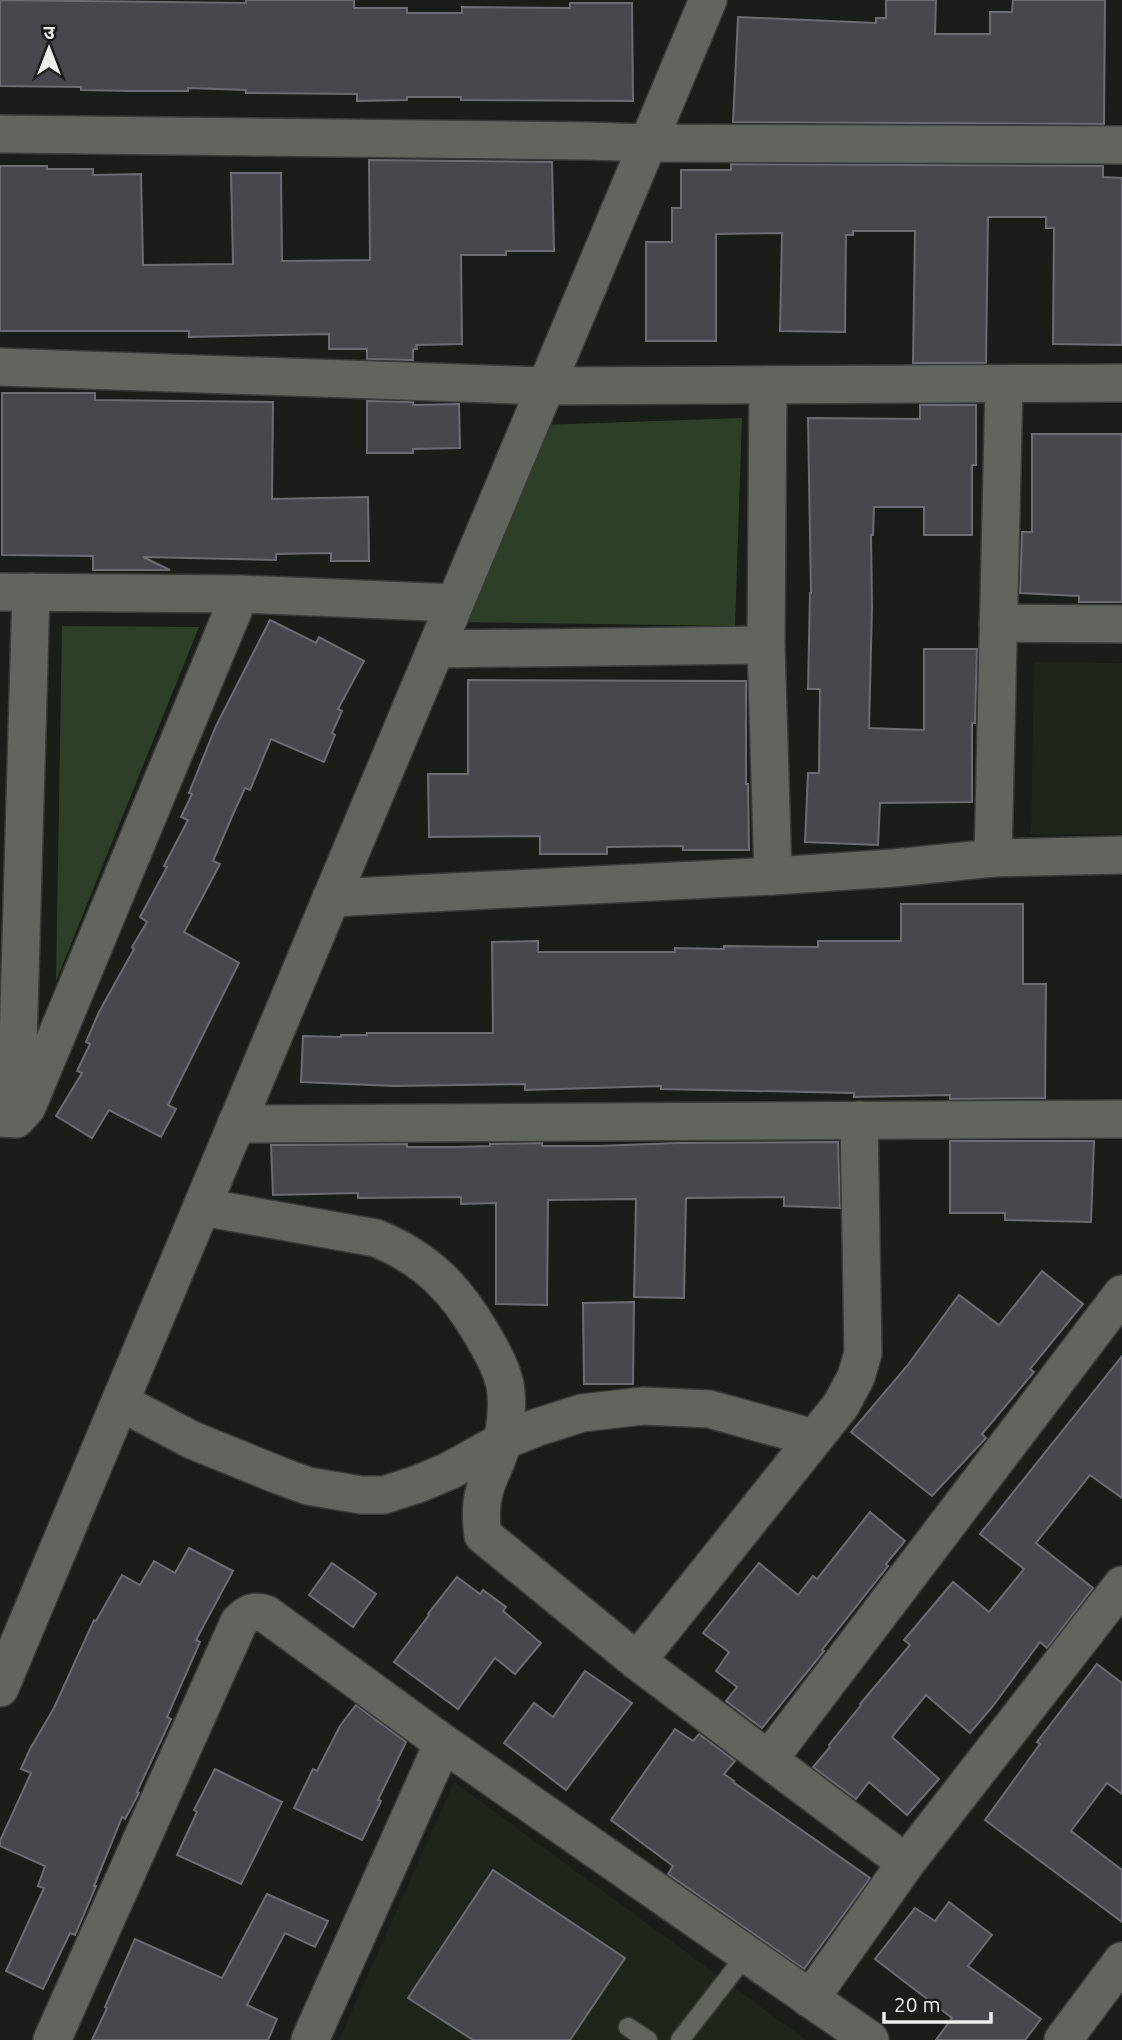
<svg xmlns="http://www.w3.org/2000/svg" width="1122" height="2040" viewBox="0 0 1122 2040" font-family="Ubuntu,'Noto Sans Devanagari',sans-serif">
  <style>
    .built { fill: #1e261b }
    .green { fill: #2e3f27 }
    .building { fill: #47474e; stroke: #6c6c74; stroke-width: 2 }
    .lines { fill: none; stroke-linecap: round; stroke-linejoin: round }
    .service-casing { stroke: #383b37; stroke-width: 21 }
    .minor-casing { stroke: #383b37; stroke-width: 40 }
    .service { stroke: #60655e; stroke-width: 18 }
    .minor { stroke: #60655e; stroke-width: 37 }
  </style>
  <rect width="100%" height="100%" fill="#191e18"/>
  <g class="built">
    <polygon points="1034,662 1122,663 1122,834 1031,834"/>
    <polygon points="454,1782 806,2040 339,2040"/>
  </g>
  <g class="green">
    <polygon points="742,418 735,626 455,622 542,425"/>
    <polygon points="62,626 199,627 56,981"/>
  </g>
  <g class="building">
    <polygon points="0,0 246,3 246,0 354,0 354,8 407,8 407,13 462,13 462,7 570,8 570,3 632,3 633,101 461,100 461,97 407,97 407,100 357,101 357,94 246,93 246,90 188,88 188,91 130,91 81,90 81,87 0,86"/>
    <polygon points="886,0 936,0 935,34 990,34 990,12 1012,12 1013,0 1105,0 1104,124 733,122 738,17 876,23 876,18 886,18"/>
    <polygon points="369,160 552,162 554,251 506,251 506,255 461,255 462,344 416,345 417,349 413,349 413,360 367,359 367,349 329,349 329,334 189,337 189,331 0,331 0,166 47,166 47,169 93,169 93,175 141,174 143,265 233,264 231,173 281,173 282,261 370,260"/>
    <polygon points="731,164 1103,166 1103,177 1122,178 1122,345 1053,344 1054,228 1046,228 1046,217 988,217 986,363 913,363 915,231 853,231 853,235 846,235 845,332 780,331 782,233 716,234 716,341 646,341 646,242 672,242 672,208 681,208 681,170 731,170"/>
    <polygon points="2,393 95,393 95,400 273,402 272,499 368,497 369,561 331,561 331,553 276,554 276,560 143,557 170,570 93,570 93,556 2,555"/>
    <polygon points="367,401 413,402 413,405 459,404 460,448 413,449 413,453 367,453"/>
    <polygon points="920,405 976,405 976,465 972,465 972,535 924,535 924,507 874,507 873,535 871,535 872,607 869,728 924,730 924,649 977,649 975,723 972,723 972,802 880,803 878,845 805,842 808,773 819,773 820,689 808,689 810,593 811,593 808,418 920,419"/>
    <polygon points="1032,434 1122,434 1122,602 1079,602 1079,596 1020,593 1022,532 1032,532"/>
    <polygon points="270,620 316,643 319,637 364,661 338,709 342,711 332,733 335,735 324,762 271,739 250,790 245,788 234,812 213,861 220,864 184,932 239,963 168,1105 176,1109 161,1137 109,1110 92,1138 56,1116 82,1073 77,1071 90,1044 86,1042 99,1012 134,949 132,947 147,922 140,917 167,867 164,866 188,820 181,817 192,794 189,793 216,726"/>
    <polygon points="468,680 746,681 746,784 748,784 749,850 683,850 683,846 607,847 607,854 540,854 540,836 429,837 428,774 468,774"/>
    <polygon points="901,904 1023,904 1023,984 1046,984 1045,1098 950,1099 950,1095 854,1097 854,1093 661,1089 661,1086 525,1090 525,1084 394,1086 301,1082 303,1036 341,1037 341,1035 367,1035 367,1033 493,1033 492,942 538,941 538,952 675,952 675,948 724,949 724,946 818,947 818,941 901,941"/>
    <polygon points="950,1141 1094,1141 1091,1222 1005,1220 1005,1213 950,1213"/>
    <polygon points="838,1142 840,1208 784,1206 784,1197 686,1198 684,1298 634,1297 636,1199 548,1200 547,1305 496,1304 496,1203 461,1204 461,1197 358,1198 358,1193 273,1195 271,1145 407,1144 407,1147 457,1147 490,1146 490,1144 542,1143 542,1146 598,1146 677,1143"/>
    <polygon points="1042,1271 1083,1304 1030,1369 1034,1372 982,1434 986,1438 932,1496 851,1432 907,1366 959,1295 999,1325"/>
    <polygon points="634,1302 633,1384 584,1384 583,1303"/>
    <polygon points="1122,1356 1122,1498 1090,1475 1036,1543 1093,1588 1047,1648 1040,1642 993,1706 970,1733 926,1695 892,1737 939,1779 907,1815 869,1782 856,1799 813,1767 830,1747 829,1745 861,1705 860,1704 910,1645 904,1640 953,1582 989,1612 1024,1569 980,1534"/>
    <polygon points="870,1512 905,1541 886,1564 888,1566 822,1650 824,1651 762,1728 726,1701 737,1687 716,1671 729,1652 703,1633 759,1563 798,1595 813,1576 817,1579"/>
    <polygon points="189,1548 233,1571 196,1640 200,1642 167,1717 171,1719 137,1792 139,1793 125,1819 122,1817 94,1886 96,1886 75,1935 70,1933 43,1989 6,1971 44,1888 38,1886 45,1866 0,1846 0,1841 31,1773 21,1769 30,1749 54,1708 94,1620 96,1621 122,1575 140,1585 154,1561 175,1573"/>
    <polygon points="332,1563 376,1594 353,1627 309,1595"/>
    <polygon points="457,1577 480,1594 483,1590 506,1607 503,1611 541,1643 515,1674 495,1658 458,1709 394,1662 429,1615 428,1614"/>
    <polygon points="1097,1664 1122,1683 1122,1794 1107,1783 1071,1831 1122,1870 1122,1922 985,1820 1040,1744 1037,1742"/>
    <polygon points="585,1671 632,1703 566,1790 504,1743 534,1703 553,1717"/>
    <polygon points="356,1705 406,1742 378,1800 381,1801 362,1840 294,1808 313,1769 317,1771 340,1726"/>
    <polygon points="675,1729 693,1741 699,1734 735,1761 724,1774 734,1781 733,1782 870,1878 804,1969 668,1874 673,1866 611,1820"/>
    <polygon points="215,1769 282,1802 241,1884 177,1855 197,1812 194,1810"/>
    <polygon points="493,1870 625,1958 570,2040 473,2040 408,1998"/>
    <polygon points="267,1894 328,1921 315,1947 285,1933 247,2005 277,2019 268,2040 92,2040 107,2008 105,2007 135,1939 222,1978"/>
    <polygon points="949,1902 992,1935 968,1966 1041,2019 1025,2040 936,2040 952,2018 875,1959 915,1908 935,1921"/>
  </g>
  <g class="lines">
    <defs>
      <g id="service">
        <polyline points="628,2027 648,2040"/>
        <polyline points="680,2040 746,1955"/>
      </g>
      <g id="minor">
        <polyline points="0,134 589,141 648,143 1122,145"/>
        <polyline points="0,367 546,386 1122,383"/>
        <polyline points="768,385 766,645 773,876"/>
        <polyline points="0,592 240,594 455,603"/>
        <polyline points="998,623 1122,624"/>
        <polyline points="436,649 766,645"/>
        <polyline points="993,858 1004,384"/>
        <polyline points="331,898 773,876 894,868 993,858 1122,855"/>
        <polyline points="16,1114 31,592"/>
        <polyline points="0,1118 16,1119 27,1107 240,594"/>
        <polyline points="236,1124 1122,1119"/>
        <path d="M 202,1207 L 376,1238 C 427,1259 456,1289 483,1336 C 492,1352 501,1367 505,1385 C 508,1401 506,1421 503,1438 C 501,1457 488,1474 484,1493 C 480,1507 481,1521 483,1535 L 637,1661 L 906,1863"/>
        <polyline points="120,1402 192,1440 278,1475 308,1486 361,1495 384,1495 418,1484 449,1471 503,1441 538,1427 582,1413 643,1406 709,1409 814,1438"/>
        <polyline points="637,1661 841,1405 856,1377 863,1353 859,1120"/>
        <polyline points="0,1688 708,0"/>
        <polyline points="769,1759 1122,1294"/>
        <polyline points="810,1999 906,1863 1122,1585"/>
        <path d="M 52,2040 L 239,1622 C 248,1613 253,1610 266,1614 L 443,1743 L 870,2040"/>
        <polyline points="310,2040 443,1743"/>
        <polyline points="1063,2040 1122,1961"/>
      </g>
    </defs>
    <use href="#service" class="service-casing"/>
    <use href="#minor" class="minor-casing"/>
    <use href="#service" class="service"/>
    <use href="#minor" class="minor"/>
  </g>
  <g transform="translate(49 49)" stroke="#191e18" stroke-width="5" paint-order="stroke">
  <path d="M0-5L12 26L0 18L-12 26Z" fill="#ecefeb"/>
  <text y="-10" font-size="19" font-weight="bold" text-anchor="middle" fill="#ecefeb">उ</text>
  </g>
  <path d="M884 2012v10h107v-10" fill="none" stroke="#ecefeb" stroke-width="3.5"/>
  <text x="894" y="2012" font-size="21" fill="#ecefeb" stroke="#191e18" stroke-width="5" paint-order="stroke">20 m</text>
</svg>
